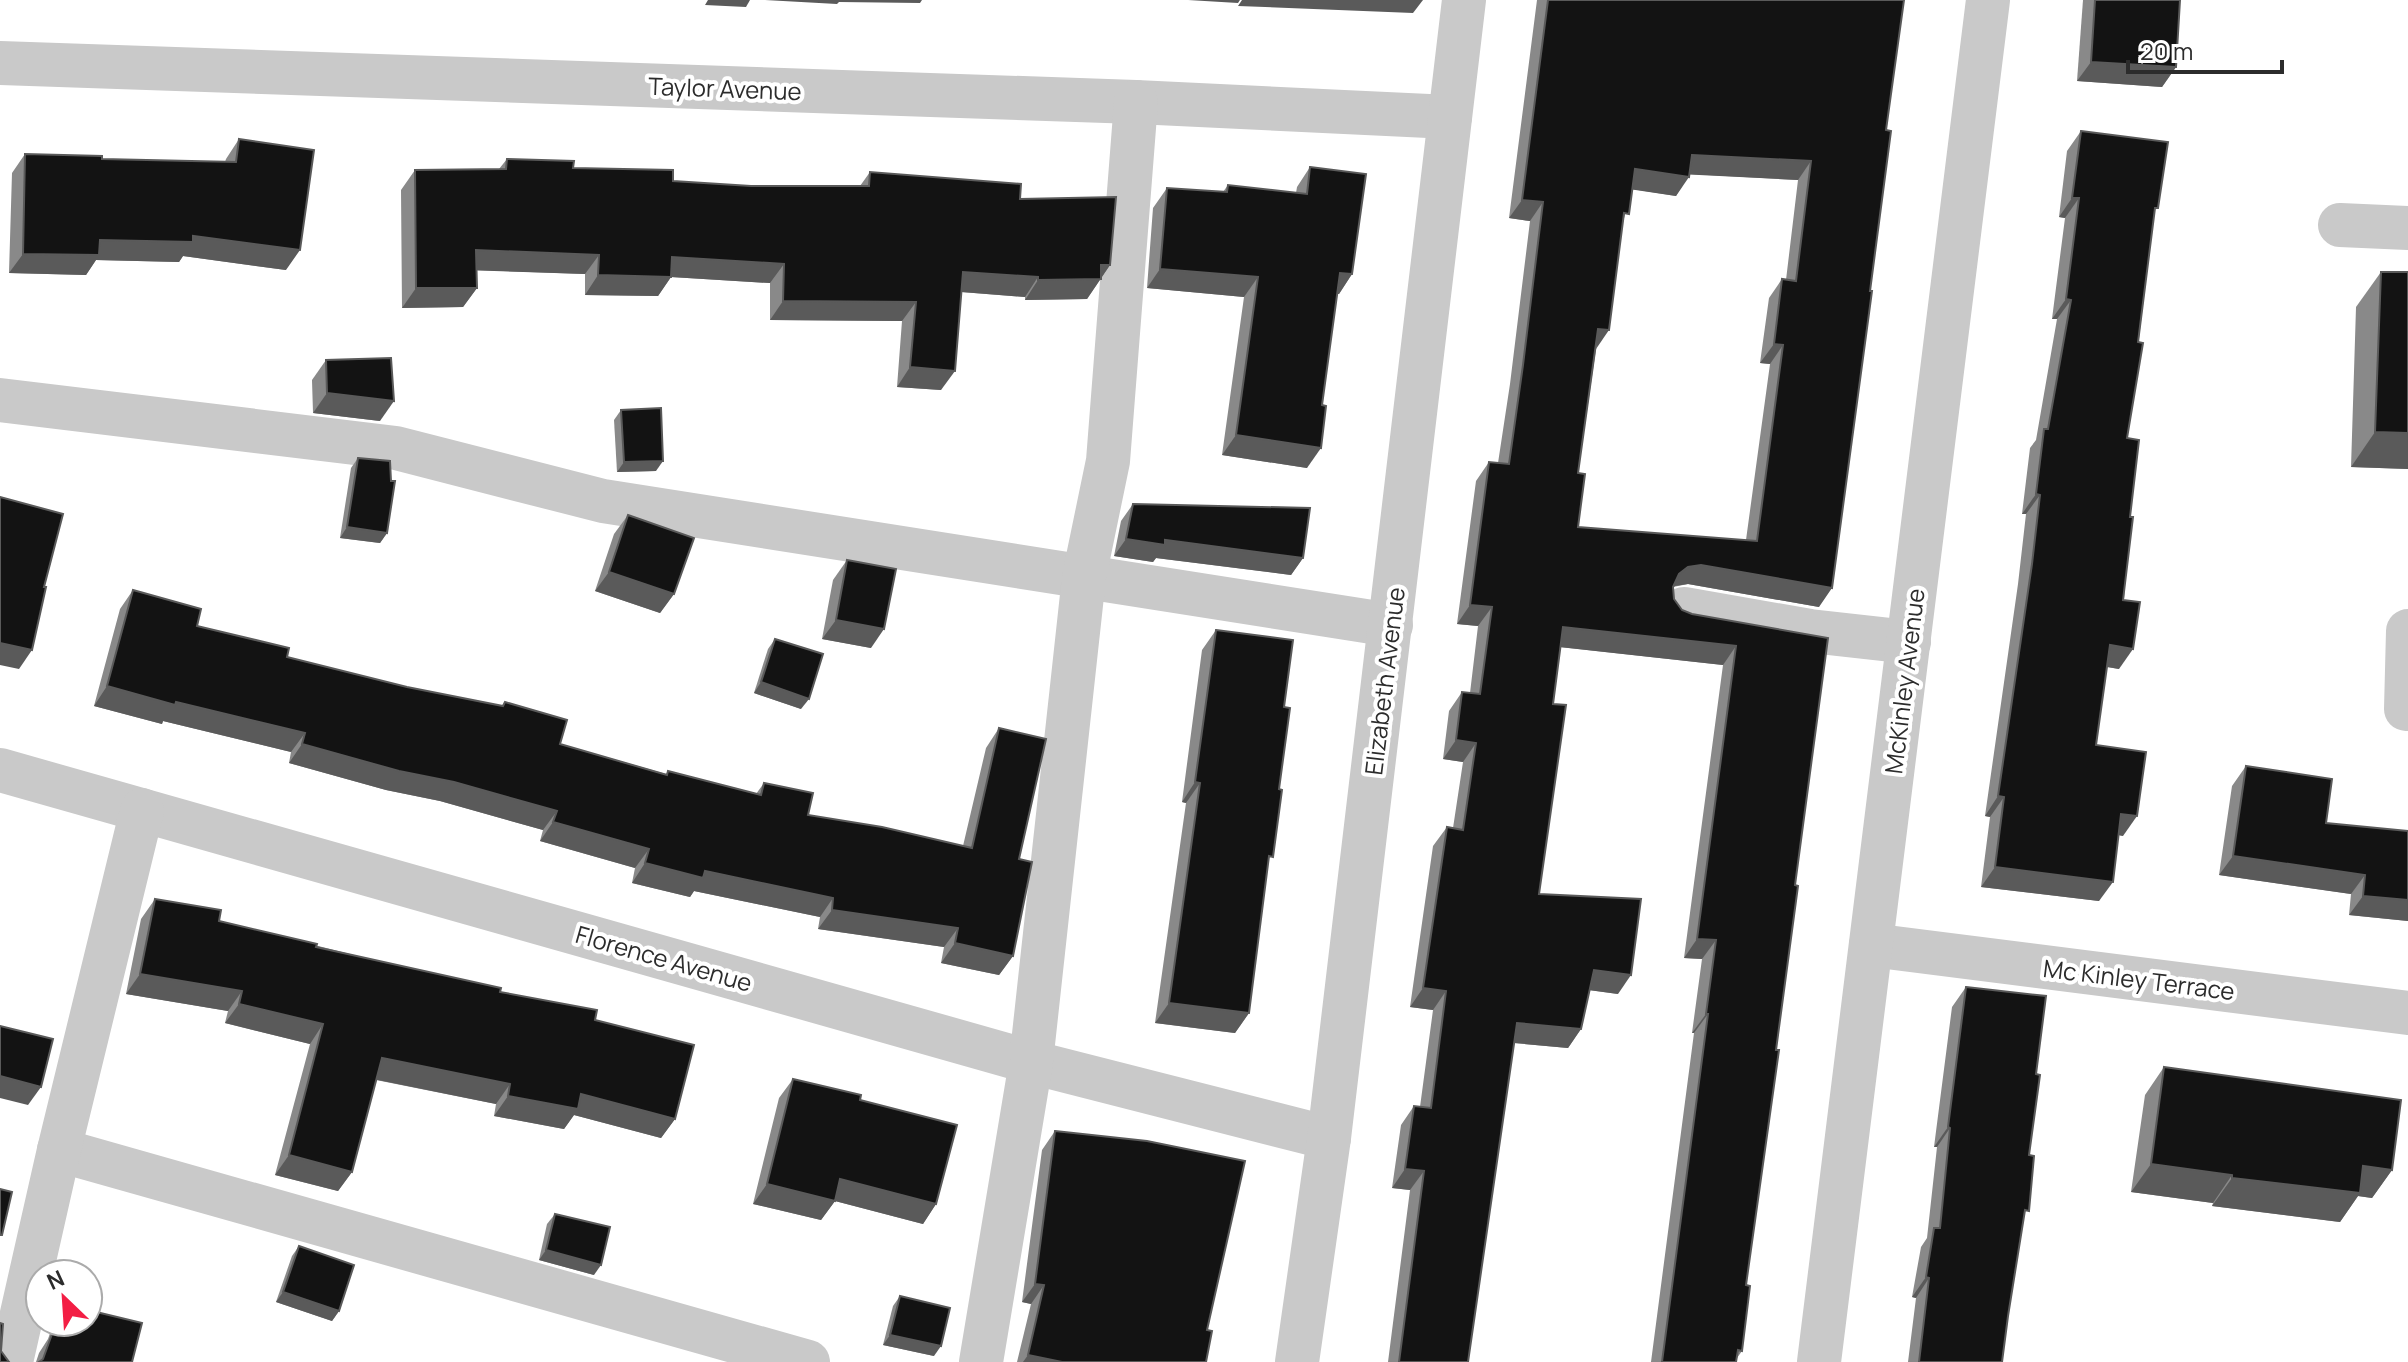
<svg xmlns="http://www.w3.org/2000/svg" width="2408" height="1362" viewBox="0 0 2408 1362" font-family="Manrope,sans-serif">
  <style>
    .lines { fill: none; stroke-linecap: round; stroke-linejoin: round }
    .minor { stroke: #c9c9c9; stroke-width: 44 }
    .wall { fill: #898989; fill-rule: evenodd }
    .shaded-wall { fill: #5a5a5a }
    .building { fill: #131313; stroke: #5a5a5a; stroke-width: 2; fill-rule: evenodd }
    .labels { text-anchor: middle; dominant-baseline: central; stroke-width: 8; stroke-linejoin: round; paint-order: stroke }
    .street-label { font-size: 24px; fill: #2c2c2c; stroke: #fff }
  </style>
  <rect width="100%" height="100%" fill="#fff"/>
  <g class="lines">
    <g class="minor">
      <polyline points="0,63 1136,102 1450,117"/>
      <polyline points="2340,225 2408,228"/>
      <polyline points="0,400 396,448 603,501 1391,625"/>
      <polyline points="1684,609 1810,631 1909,642"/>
      <polyline points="2406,709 2408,631"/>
      <polyline points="0,770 1031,1062 1329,1138"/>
      <polyline points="1871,945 2408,1013"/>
      <polyline points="59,1150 808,1362"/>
      <polyline points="11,1362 59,1150 142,810"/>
      <polyline points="981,1362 1031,1062 1084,577 1108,461 1136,102"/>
      <polyline points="1297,1362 1329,1138 1464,0"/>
      <polyline points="1819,1362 1988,0"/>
    </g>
  </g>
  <g class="wall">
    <path d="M 1537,0 L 1904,0 L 1819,607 L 1688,584 L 1673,587 L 1674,599 L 1682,610 L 1692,614 L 1828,638 L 1795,885 L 1746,1285 L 1742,1351 L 1737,1358 L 1736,1362 L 1651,1362 L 1694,1033 L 1692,1033 L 1702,959 L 1684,958 L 1723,665 L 1560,647 L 1553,704 L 1539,894 L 1618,994 L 1589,990 L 1581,1029 L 1568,1048 L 1514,1043 L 1468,1362 L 1388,1362 L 1410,1190 L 1392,1188 L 1401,1125 L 1414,1106 L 1420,1107 L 1433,1010 L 1410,1007 L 1433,846 L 1447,827 L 1453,828 L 1463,762 L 1443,759 L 1449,711 L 1462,692 L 1470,693 L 1478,626 L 1457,624 L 1476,481 L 1489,462 L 1498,463 L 1510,384 L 1530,221 L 1509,218 ZM 1689,174 L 1798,180 L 1786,280 L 1782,279 L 1769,298 L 1760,363 L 1770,364 L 1746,540 L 1578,527 L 1578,473 L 1596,349 L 1623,222 L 1632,189 L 1676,196 Z"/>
    <polygon points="2083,0 2180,0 2176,67 2162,87 2077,81"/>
    <polygon points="2081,131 2154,214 2127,438 2130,517 2119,669 2107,667 2096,745 2123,836 2119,835 2099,901 1981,887 1990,817 1985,816 2018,584 2026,514 2022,514 2030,448 2036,440 2057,319 2052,319 2065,218 2059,217 2067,151"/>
    <polygon points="239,139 286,270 183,256 179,262 96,260 86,275 9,273 12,173 25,154 102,159 225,162 226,159"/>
    <polygon points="507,159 673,181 751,186 860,186 870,172 1020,199 1110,265 1087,299 1025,300 1025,297 961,292 941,390 897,387 902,321 770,320 770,283 671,277 658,296 585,295 585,274 476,270 477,288 463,307 402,308 401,190 415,170 499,169"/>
    <polygon points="1310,167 1352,274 1339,294 1337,294 1307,468 1222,455 1244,297 1147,288 1153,208 1167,188 1223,192 1228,185 1296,193 1297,187"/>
    <polygon points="2381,272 2408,272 2408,469 2351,467 2356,307"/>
    <polygon points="326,360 380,421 313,413 312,380"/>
    <polygon points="621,410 656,471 617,472 614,420"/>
    <polygon points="358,458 387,533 380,543 340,538 351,468"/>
    <polygon points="1133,504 1303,558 1291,575 1156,558 1153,562 1114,556 1121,521"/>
    <polygon points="628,515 674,594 660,613 595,591 614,534"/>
    <polygon points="847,560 871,648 822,639 833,580"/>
    <polygon points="133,590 197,626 287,657 407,687 502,706 505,702 560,744 666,774 668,771 756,794 764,783 808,815 963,846 986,748 999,728 1019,859 1013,956 999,975 941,963 944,947 818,929 820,917 694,891 690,897 632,883 635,868 540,841 543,830 440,801 386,790 289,763 291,752 163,721 162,724 94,706 120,609"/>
    <polygon points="1216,630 1284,707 1249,1013 1235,1033 1155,1023 1186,803 1182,802 1202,650"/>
    <polygon points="775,639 801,709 754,693 768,649"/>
    <polygon points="2246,766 2326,823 2408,831 2408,921 2349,915 2351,894 2219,875 2232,786"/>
    <polygon points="155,899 219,921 500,992 595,1020 675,1119 661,1138 574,1115 564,1129 494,1116 496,1104 376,1080 352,1172 338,1191 275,1175 310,1044 225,1023 228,1011 126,994 141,919"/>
    <polygon points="1966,987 2036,1074 2024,1218 2008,1316 2002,1362 1908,1362 1916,1298 1912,1297 1921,1247 1927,1238 1937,1147 1934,1147 1952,1007"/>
    <polygon points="2164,1067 2392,1170 2372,1198 2358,1196 2340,1222 2212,1206 2213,1203 2131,1192 2145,1095"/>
    <polygon points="793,1079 860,1100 936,1204 923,1224 835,1201 821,1220 753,1204 779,1098"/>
    <polygon points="1055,1131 1207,1330 1206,1362 1017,1362 1031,1304 1022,1302 1042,1150"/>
    <polygon points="555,1214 594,1275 539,1260 547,1224"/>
    <polygon points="299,1246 339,1311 332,1321 276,1302 292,1256"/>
    <polygon points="900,1296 934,1356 883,1345 893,1306"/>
    <polygon points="54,1322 88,1322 132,1362 36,1362 39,1353 48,1339"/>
  </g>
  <g class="shaded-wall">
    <polygon points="708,0 750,0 746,7 705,5"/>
    <polygon points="765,0 922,0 920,3 839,2 837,4"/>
    <polygon points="1188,0 1240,0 1238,3"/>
    <polygon points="1242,0 1423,0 1413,13 1238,6"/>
    <polygon points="2091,62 2176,67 2162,87 2077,81"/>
    <polygon points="1692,155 1811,161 1798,180 1679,174"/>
    <polygon points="1635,169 1689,177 1676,196 1622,188"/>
    <polygon points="2072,198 2079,198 2065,218 2059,217"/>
    <polygon points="1522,200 1543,202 1530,221 1509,218"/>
    <polygon points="193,236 300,250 286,270 183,256 179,262 96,260 86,275 9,273 23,254 100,240"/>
    <polygon points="476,250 599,255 585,274 463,270"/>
    <polygon points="672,257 784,264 770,283 671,277 658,296 585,295 598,275"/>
    <polygon points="1101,265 1110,265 1087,299 1025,300 1038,280"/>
    <polygon points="1160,269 1258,277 1244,297 1147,288"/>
    <polygon points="963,272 1038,277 1025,297 949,291"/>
    <polygon points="1340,273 1352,274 1339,294 1326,293"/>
    <polygon points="416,288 477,288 463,307 402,308"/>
    <polygon points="2066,299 2071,300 2057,319 2052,319"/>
    <polygon points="783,301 916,302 902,321 770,320"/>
    <polygon points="1598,329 1609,330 1596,349"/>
    <polygon points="1774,344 1783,345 1770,364 1760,363"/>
    <polygon points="910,367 955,371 941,390 897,387"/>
    <polygon points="327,393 394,401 380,421 313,413"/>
    <polygon points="2375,432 2408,433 2408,469 2351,467"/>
    <polygon points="1236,435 1321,448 1307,468 1222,455"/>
    <polygon points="663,461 656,471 617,472 624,462"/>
    <polygon points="2036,494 2040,495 2026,514 2022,514"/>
    <polygon points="347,527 387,533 380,543 340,538"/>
    <polygon points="1126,539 1165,540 1303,558 1291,575 1156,558 1153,562 1114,556"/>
    <polygon points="1701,565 1832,588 1819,607 1688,584 1675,586 1665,592 1679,574 1688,567"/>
    <polygon points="609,572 674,594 660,613 595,591"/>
    <polygon points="1470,605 1492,607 1478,626 1457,624"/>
    <polygon points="836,620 884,629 871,648 822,639"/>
    <polygon points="1563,627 1736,646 1723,665 1550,646"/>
    <polygon points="0,643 32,650 19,669 0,665"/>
    <polygon points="2110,645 2133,649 2119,669 2096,665"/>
    <polygon points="761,682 809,699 801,709 754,693"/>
    <polygon points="107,686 176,702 305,733 291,752 163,721 162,724 94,706"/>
    <polygon points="1456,740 1476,743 1463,762 1443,759"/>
    <polygon points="302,744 454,782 557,811 543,830 440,801 386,790 289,763"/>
    <polygon points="1195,782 1200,783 1186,803 1182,802"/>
    <polygon points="1998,796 2004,797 1990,817 1985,816"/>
    <polygon points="2121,814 2137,816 2123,836 2108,833"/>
    <polygon points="553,822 649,849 635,868 540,841"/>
    <polygon points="2233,856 2365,875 2351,894 2219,875"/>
    <polygon points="645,863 705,871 833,898 820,917 694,891 690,897 632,883"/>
    <polygon points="1995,867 2113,882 2099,901 1981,887"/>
    <polygon points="2363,896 2408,900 2408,921 2349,915"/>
    <polygon points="832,910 958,928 944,947 818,929"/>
    <polygon points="1697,939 1716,940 1702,959 1684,958"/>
    <polygon points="955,943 1013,956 999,975 941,963"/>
    <polygon points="1594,970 1631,975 1618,994 1581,989"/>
    <polygon points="140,974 242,991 228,1011 126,994"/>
    <polygon points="1423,988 1446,991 1433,1010 1410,1007"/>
    <polygon points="1169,1003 1249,1013 1235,1033 1155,1023"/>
    <polygon points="239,1004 323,1024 310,1044 225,1023"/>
    <polygon points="1706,1014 1708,1014 1694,1033 1692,1033"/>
    <polygon points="1517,1023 1581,1029 1568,1048 1503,1042"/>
    <polygon points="382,1058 510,1084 496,1104 368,1078"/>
    <polygon points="0,1076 41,1087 28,1105 0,1098"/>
    <polygon points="581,1094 675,1119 661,1138 574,1115 564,1129 494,1116 508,1096"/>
    <polygon points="1948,1127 1950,1128 1937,1147 1934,1147"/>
    <polygon points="289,1155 352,1172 338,1191 275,1175"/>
    <polygon points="2151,1164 2232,1175 2213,1203 2131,1192"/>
    <polygon points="2363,1166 2392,1170 2372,1198 2358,1196 2340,1222 2212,1206 2232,1178"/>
    <polygon points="1405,1169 1424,1171 1410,1190 1392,1188"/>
    <polygon points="840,1179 936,1204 923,1224 835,1201 821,1220 753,1204 767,1184"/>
    <polygon points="546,1250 601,1265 594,1275 539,1260"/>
    <polygon points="1926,1277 1929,1278 1916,1298 1912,1297"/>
    <polygon points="1035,1284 1044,1285 1031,1304 1022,1302"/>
    <polygon points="283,1292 339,1311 332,1321 276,1302"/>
    <polygon points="890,1335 941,1346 934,1356 883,1345"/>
    <polygon points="1028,1355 1062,1362 1023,1362"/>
  </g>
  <g class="building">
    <path d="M 1548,0 L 1904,0 L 1886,130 L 1891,131 L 1870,291 L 1872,291 L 1832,588 L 1701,565 L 1688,567 L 1679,574 L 1673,587 L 1674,599 L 1682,610 L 1692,614 L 1828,638 L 1795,885 L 1798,886 L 1776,1050 L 1779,1050 L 1746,1285 L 1750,1286 L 1742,1351 L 1738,1350 L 1736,1362 L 1662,1362 L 1708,1014 L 1706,1014 L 1716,940 L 1697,939 L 1736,646 L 1563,627 L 1553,704 L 1566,705 L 1539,894 L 1641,899 L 1631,975 L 1594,970 L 1581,1029 L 1517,1023 L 1468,1362 L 1399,1362 L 1424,1171 L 1405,1169 L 1414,1106 L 1431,1108 L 1446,991 L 1423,988 L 1447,827 L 1463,830 L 1476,743 L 1456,740 L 1462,692 L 1480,694 L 1492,607 L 1470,605 L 1489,462 L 1509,464 L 1523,365 L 1543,202 L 1522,200 ZM 1692,155 L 1811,161 L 1796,281 L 1782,279 L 1774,344 L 1783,345 L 1757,541 L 1578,527 L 1585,474 L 1578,473 L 1598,329 L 1609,330 L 1624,213 L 1629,214 L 1635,169 L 1689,177 Z"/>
    <polygon points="2095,0 2180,0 2176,67 2091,62"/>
    <polygon points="2081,131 2168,142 2158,208 2155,208 2138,342 2143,343 2127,438 2139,440 2130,517 2133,517 2123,600 2140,602 2133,649 2110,645 2096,745 2146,752 2137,816 2121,814 2113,882 1995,867 2004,797 1998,796 2032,564 2040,495 2036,494 2044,429 2048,429 2071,300 2066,299 2079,198 2072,198"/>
    <polygon points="239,139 314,150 300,250 193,236 193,242 100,240 99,255 23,254 25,154 102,156 102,159 236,162"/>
    <polygon points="507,159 574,161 573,168 673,170 673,181 751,186 869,186 870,172 1021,184 1020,199 1116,197 1110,265 1101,265 1101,279 1038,280 1038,277 963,272 955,371 910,367 916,302 783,301 784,264 672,257 671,277 598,275 599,255 476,250 477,288 416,288 415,170 506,169"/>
    <polygon points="1310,167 1366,174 1352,274 1340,273 1322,405 1326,406 1321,448 1236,435 1258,277 1160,269 1167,188 1227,192 1228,185 1307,194"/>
    <polygon points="2381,272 2408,272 2408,433 2375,432"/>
    <polygon points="391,358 394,401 327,393 326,360"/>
    <polygon points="661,408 663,461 624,462 621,410"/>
    <polygon points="358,458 390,461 391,481 395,481 387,533 347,527"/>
    <polygon points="0,497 63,514 44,587 46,587 32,650 0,643"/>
    <polygon points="1133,504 1310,508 1303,558 1165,540 1165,545 1126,539"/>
    <polygon points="628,515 694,538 674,594 609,572"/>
    <polygon points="847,560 896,569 884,629 836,620"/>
    <polygon points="133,590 201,609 197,626 289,648 287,657 407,687 503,706 505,702 567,720 560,744 667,775 668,771 761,795 764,783 813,793 808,815 882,827 972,848 999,728 1046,739 1019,859 1032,862 1013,956 955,943 958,928 832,910 833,898 705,871 703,878 645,863 649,849 553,822 557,811 454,782 399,771 302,744 305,733 176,702 175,705 107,686"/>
    <polygon points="1216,630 1293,640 1284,707 1290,708 1279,789 1282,790 1273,857 1269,856 1249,1013 1169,1003 1200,783 1195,782"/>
    <polygon points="775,639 823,654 809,699 761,682"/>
    <polygon points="2246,766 2332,779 2326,823 2408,831 2408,900 2363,896 2365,875 2233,856"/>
    <polygon points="155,899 221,910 219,921 317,944 316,947 501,988 500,992 597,1010 595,1020 694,1045 675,1119 581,1094 578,1109 508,1096 510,1084 382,1058 352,1172 289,1155 323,1024 239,1004 242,991 140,974"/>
    <polygon points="1966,987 2046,996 2036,1074 2040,1075 2029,1155 2034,1156 2029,1211 2025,1210 2008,1316 2002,1362 1919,1362 1929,1278 1926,1277 1934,1228 1940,1228 1950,1128 1948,1127"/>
    <polygon points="0,1026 53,1039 41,1087 0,1076"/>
    <polygon points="2164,1067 2401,1100 2392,1170 2363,1166 2360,1193 2232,1178 2232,1175 2151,1164"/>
    <polygon points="793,1079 861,1095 860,1100 957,1125 936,1204 840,1179 835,1201 767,1184"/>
    <polygon points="1055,1131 1147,1141 1245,1161 1207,1330 1212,1331 1206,1362 1062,1362 1028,1355 1044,1285 1035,1284"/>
    <polygon points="0,1189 12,1192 2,1235 0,1235"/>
    <polygon points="555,1214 610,1227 601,1265 546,1250"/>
    <polygon points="299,1246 354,1265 339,1311 283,1292"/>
    <polygon points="900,1296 950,1308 941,1346 890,1335"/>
    <polygon points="88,1310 142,1323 132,1362 39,1362 43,1359 52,1334 58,1335 61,1322 88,1322"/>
    <polygon points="0,1323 3,1324 1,1351 9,1362 0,1362"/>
  </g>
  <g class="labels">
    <g class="street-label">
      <text transform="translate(725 88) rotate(2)">Taylor Avenue</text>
      <text transform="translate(1384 681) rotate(-83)">Elizabeth Avenue</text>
      <text transform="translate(1904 681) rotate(-83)">McKinley Avenue</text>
      <text transform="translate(664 958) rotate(16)">Florence Avenue</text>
      <text transform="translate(2139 979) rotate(7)">Mc Kinley Terrace</text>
    </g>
  </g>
  <g transform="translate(64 1298) rotate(335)"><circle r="38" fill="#ffffff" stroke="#ababab" stroke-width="2"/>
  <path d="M0-6L14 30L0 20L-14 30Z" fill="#f31e44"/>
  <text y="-12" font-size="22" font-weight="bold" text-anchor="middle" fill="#2c2c2c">N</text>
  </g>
  <path d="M2128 60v12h154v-12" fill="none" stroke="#2c2c2c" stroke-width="4"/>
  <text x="2140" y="60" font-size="24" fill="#2c2c2c" stroke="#ffffff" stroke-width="6" paint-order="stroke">20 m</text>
</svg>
